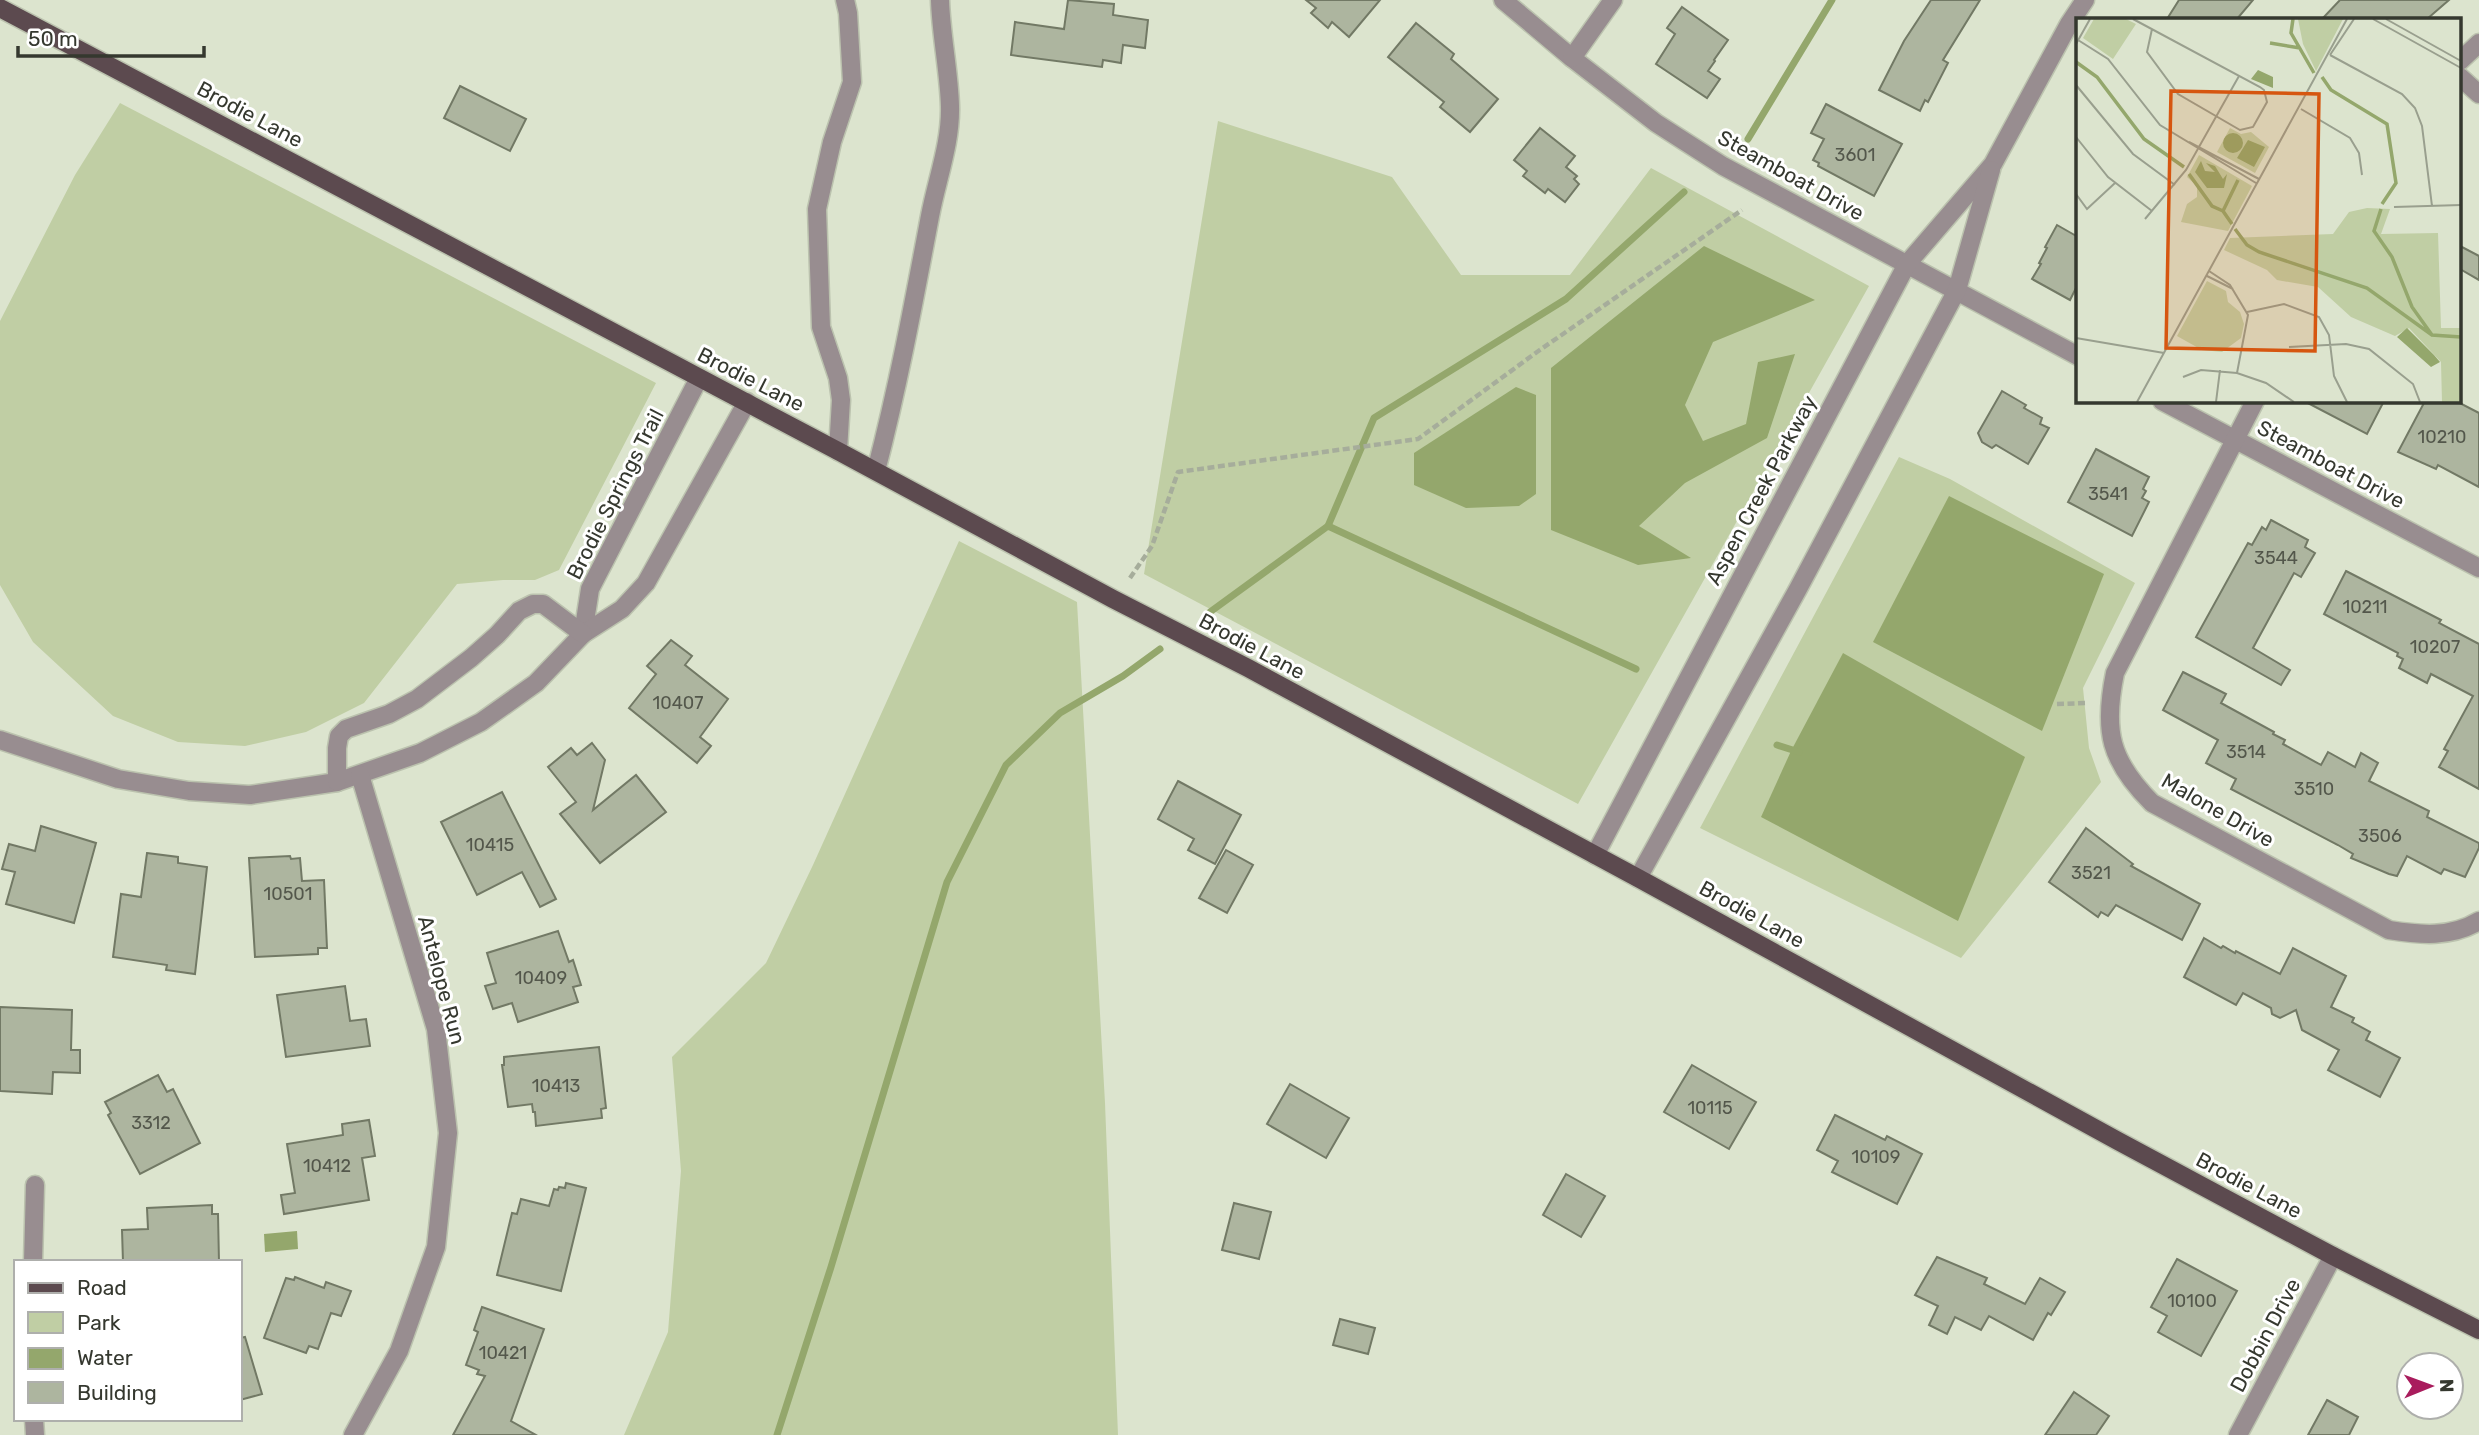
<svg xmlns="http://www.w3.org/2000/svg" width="2479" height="1435" viewBox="0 0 2479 1435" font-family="Rubik,sans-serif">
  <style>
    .green { fill: #c0cea4 }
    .water { fill: #94a76c }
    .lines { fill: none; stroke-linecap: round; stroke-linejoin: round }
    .stream { stroke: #94a76c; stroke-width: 7 }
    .building { fill: #adb59f; stroke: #727965; stroke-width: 2 }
    .minor-casing { stroke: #bbc2ae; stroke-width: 21 }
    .major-casing { stroke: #bbc2ae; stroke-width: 21 }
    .path { stroke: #a6ad9b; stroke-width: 4.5; stroke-dasharray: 7 3.5; stroke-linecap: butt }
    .minor { stroke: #988d90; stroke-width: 18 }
    .major { stroke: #5c4a4f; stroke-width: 18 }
    .labels { text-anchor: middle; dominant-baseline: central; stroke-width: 6; stroke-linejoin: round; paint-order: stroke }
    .number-label { font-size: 18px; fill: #53574b }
    .street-label { font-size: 21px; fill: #35382f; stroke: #fff }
    .inset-river { fill: none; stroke: #94a76c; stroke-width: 3.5 }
    .inset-road { fill: none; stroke: #999f8e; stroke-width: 2 }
    .view { fill: #d65610; fill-opacity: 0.15; stroke: #d65610; stroke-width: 3.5 }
    .inset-edge { fill: none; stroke: #35382f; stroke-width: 3.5 }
  </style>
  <rect width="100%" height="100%" fill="#dce4ce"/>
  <g class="green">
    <polygon points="120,103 656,383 559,570 535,580 503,580 457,584 364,703 306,732 245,746 178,742 113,716 33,642 0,585 0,321 75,175"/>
    <polygon points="1218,121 1392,177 1461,275 1570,275 1651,168 1869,286 1578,804 1144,574"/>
    <polygon points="1899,457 1950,479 2135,583 2083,688 2089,748 2101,782 1961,958 1700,828"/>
    <polygon points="959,541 1077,602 1105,1103 1118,1435 624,1435 668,1332 681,1171 672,1057 766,963 813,865"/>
  </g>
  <g class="water">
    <polygon points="1704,246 1815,300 1713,342 1685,405 1703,441 1746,424 1758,362 1795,354 1767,438 1685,483 1639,526 1691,558 1638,565 1551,530 1551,368"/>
    <polygon points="1516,387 1536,395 1536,494 1519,506 1466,508 1414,485 1414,453"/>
    <polygon points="1949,496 2104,574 2042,731 1873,642"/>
    <polygon points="1843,653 2025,757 1958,921 1761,817 1791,751"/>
    <polygon points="297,1231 298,1249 265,1252 264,1234"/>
  </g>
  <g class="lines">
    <g class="stream">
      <polyline points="1748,139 1832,0"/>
      <polyline points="1328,526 1374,418 1566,299 1684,192"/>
      <polyline points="1210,612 1328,526 1636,669"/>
      <polyline points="1777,745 1799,752"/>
      <polyline points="777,1435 831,1267 947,882 1006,765 1060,713 1123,676 1160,649"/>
    </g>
  </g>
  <g class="building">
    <polygon points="1068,0 1114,4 1113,15 1148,20 1145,48 1123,45 1121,63 1103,60 1102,67 1011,55 1015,22 1064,29"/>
    <polygon points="1306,0 1380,0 1349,37 1332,22 1328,28 1311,13 1316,8"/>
    <polygon points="1931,0 1980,0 1943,60 1948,63 1928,102 1925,100 1920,111 1879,90 1904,41"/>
    <polygon points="2179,0 2253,0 2237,19 2167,19"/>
    <polygon points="2340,0 2449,0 2427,19 2322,19"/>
    <polygon points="1682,7 1728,40 1714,60 1715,61 1708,71 1720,79 1707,98 1656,64 1675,34 1667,28"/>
    <polygon points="1416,23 1454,54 1451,59 1498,99 1470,132 1440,107 1444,102 1388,57"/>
    <polygon points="460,86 526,119 510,151 444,118"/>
    <polygon points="1826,104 1902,144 1874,196 1818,166 1819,163 1813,160 1824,139 1811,133"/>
    <polygon points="1540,128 1575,156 1566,167 1577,176 1574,179 1579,184 1565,202 1548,189 1545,193 1523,176 1527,171 1514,160"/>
    <polygon points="2057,225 2078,237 2078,284 2070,300 2032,279 2041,264 2039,263 2047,248 2045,247"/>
    <polygon points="2460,246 2479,256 2479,280 2460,269"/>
    <polygon points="2002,391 2026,405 2024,408 2042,418 2040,424 2049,428 2028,464 1996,445 1992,448 1982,442 1978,433"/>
    <polygon points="2304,401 2384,401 2367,434"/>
    <polygon points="2425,401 2456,401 2479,413 2479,487 2438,465 2436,469 2398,452"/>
    <polygon points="2096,449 2149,477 2143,489 2146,491 2142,498 2149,502 2132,536 2068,502"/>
    <polygon points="2271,520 2308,540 2305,547 2315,553 2301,577 2294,573 2253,648 2290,670 2281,685 2196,637 2248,543 2252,545 2262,527 2266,530"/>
    <polygon points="2346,571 2441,620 2439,623 2479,644 2479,789 2439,767 2448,751 2444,749 2473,696 2431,674 2427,683 2399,668 2403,659 2397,656 2398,653 2324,614"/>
    <polygon points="671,640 692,656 685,665 728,699 700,737 711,746 697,763 629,708 656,674 647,666"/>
    <polygon points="2183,672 2226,694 2221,703 2274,732 2273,734 2285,740 2283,744 2321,765 2328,752 2355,767 2361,753 2378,763 2369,781 2429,811 2427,817 2479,843 2479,848 2465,877 2444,869 2441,874 2407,856 2397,876 2389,874 2351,858 2353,854 2338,845 2231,789 2236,779 2206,763 2218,740 2163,710"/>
    <polygon points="592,743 605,760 593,810 636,775 666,812 600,863 560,814 576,802 548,767 571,748 577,755"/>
    <polygon points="1178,781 1241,815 1215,864 1188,850 1194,839 1158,819"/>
    <polygon points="502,792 556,899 540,907 522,872 477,895 441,822"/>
    <polygon points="41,826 96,843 74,923 6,904 15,872 2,869 9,844 35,851"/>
    <polygon points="2086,828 2133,864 2131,866 2200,904 2182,940 2116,905 2108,916 2101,912 2098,917 2049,882"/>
    <polygon points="1226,850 1253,865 1227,913 1199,898"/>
    <polygon points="147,853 178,857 178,863 207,867 195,974 166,970 167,965 113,957 121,894 141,897"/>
    <polygon points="290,856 291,859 300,858 302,881 324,880 327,948 318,948 318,954 255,957 249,858"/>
    <polygon points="558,931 569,962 573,960 581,985 573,987 578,1002 518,1022 512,1003 493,1009 485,986 496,983 487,953"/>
    <polygon points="2204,938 2221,948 2223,946 2235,953 2236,951 2280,974 2293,948 2346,976 2331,1007 2354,1018 2352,1022 2370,1032 2366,1040 2400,1058 2380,1097 2328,1070 2339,1050 2302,1030 2296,1010 2280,1018 2272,1014 2271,1008 2243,993 2236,1005 2184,977"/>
    <polygon points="345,986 350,1021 366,1019 370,1046 286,1057 277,995"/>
    <polygon points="0,1007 72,1010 71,1050 80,1050 80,1073 53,1072 52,1094 0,1091"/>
    <polygon points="599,1047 606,1108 601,1109 602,1118 536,1126 535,1112 533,1112 532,1104 508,1107 502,1065 504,1065 504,1057"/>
    <polygon points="1692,1065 1756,1102 1729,1149 1664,1112"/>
    <polygon points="158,1075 167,1092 173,1089 200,1143 140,1174 108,1115 111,1113 105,1102"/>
    <polygon points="1290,1084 1349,1118 1326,1158 1267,1124"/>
    <polygon points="1835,1115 1885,1140 1887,1136 1922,1154 1897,1204 1832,1172 1838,1161 1817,1150"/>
    <polygon points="369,1120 375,1156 362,1158 369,1200 284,1214 281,1195 295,1193 287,1144 343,1135 342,1124"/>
    <polygon points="1566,1174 1605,1196 1581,1237 1543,1215"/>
    <polygon points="566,1183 586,1188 561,1291 497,1275 512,1213 517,1214 521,1199 549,1206 554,1189 558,1190 559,1187 565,1188"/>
    <polygon points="1234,1203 1271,1212 1259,1259 1222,1250"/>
    <polygon points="212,1205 212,1214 218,1214 219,1262 123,1262 122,1230 148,1229 147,1208"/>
    <polygon points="1937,1257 1987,1278 1984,1284 2025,1304 2040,1278 2065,1292 2051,1315 2048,1313 2033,1340 1989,1316 1981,1330 1955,1317 1947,1334 1929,1325 1938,1306 1915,1295"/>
    <polygon points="2177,1259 2237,1291 2201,1356 2158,1332 2167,1316 2151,1307"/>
    <polygon points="295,1277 324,1288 326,1282 351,1291 341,1316 331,1313 318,1349 309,1346 306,1353 264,1338 286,1278 294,1280"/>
    <polygon points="482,1307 544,1329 511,1421 536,1435 453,1435 485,1376 477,1374 479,1370 466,1365 478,1332 474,1330"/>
    <polygon points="1340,1319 1375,1328 1368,1354 1333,1345"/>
    <polygon points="245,1337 262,1394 240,1400 240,1338"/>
    <polygon points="2074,1392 2109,1416 2096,1435 2045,1435"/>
    <polygon points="2327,1400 2358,1417 2349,1435 2308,1435"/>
  </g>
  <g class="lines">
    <defs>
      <g id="minor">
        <polyline points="1503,0 1572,58 1656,123 1723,166 2078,356"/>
        <polyline points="1572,58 1613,0"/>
        <polyline points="2460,61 2479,43"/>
        <polyline points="2460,77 2479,94"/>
        <polyline points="2162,401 2479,568"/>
        <path d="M 2255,401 L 2115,673 C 2103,731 2110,761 2152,803 L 2389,930 C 2420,935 2451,938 2479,921"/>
        <polyline points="838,451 841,400 838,378 821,327 817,209 832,142 852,82 848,13 845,0"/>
        <path d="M 876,471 C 898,387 914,301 930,216 C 937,179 951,143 950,106 C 949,71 941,35 940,0"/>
        <polyline points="583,634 590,589 699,378"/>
        <polyline points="0,740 118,779 189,791 250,795 337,782 420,753 481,722 536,683 583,634 622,609 646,583 747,402"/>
        <polyline points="337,782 337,748 339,736 346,729 389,714 417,699 471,658 497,635 519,611 533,604 543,604 583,634"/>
        <polyline points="1595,855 1907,264 1993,164 2069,24 2085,0"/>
        <polyline points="1638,878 1798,589 1957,290 1991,170"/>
        <polyline points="33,1262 35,1185"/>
        <polyline points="34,1419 35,1435"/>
        <polyline points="353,1435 399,1351 436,1247 448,1133 436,1029 360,775"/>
        <polyline points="2238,1435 2333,1256"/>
      </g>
      <polyline id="major" points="0,8 838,451 1113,599 1248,668 1638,878 2118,1141 2333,1256 2479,1330"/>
    </defs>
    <use href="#minor" class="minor-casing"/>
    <use href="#major" class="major-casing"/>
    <g class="path">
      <polyline points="1130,578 1152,546 1178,472 1418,439 1537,352 1742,210"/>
      <polyline points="2057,704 2086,703"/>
    </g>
    <use href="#minor" class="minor"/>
    <use href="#major" class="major"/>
  </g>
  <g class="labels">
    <g class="number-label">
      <text x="1855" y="155">3601</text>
      <text x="2442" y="437">10210</text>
      <text x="2108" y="494">3541</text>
      <text x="2276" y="558">3544</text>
      <text x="2365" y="607">10211</text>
      <text x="2435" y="647">10207</text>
      <text x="678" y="703">10407</text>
      <text x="2246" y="752">3514</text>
      <text x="2314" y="789">3510</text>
      <text x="2380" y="836">3506</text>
      <text x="490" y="845">10415</text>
      <text x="2091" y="873">3521</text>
      <text x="288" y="894">10501</text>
      <text x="541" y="978">10409</text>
      <text x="556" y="1086">10413</text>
      <text x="1710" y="1108">10115</text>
      <text x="151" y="1123">3312</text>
      <text x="1876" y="1157">10109</text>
      <text x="327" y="1166">10412</text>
      <text x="2192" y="1301">10100</text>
      <text x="503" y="1353">10421</text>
    </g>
    <g class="street-label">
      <text transform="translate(250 114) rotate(28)">Brodie Lane</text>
      <text transform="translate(1791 175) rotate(29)">Steamboat Drive</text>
      <text transform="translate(751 379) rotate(27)">Brodie Lane</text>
      <text transform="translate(2331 464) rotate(28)">Steamboat Drive</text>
      <text transform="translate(1761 490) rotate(-62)">Aspen Creek Parkway</text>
      <text transform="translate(615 494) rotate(-63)">Brodie Springs Trail</text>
      <text transform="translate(1252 646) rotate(28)">Brodie Lane</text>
      <text transform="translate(2218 810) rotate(30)">Malone Drive</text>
      <text transform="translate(1752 914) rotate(29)">Brodie Lane</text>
      <text transform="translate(442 980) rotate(75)">Antelope Run</text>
      <text transform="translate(2249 1185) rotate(28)">Brodie Lane</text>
      <text transform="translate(2265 1335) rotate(-62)">Dobbin Drive</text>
    </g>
  </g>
  <g transform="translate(2076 18)">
    <rect width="385" height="385" fill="#dce4ce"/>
    <path d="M 18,1 L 50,1 L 60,6 L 37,41 L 7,20 ZM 222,1 L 267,1 L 240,53 L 227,26 ZM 154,110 L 165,116 L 175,114 L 193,129 L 179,155 L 141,134 ZM 123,137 L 176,168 L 152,213 L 105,204 L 111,186 L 121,179 L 121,168 L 111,159 ZM 291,190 L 314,191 L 305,216 L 362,215 L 365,310 L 385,310 L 385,384 L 366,384 L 365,344 L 333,310 L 319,318 L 275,299 L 242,269 L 201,262 L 191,252 L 148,232 L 154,220 L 257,216 L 273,194 ZM 131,263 L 150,273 L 152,284 L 164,294 L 168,306 L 165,320 L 146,334 L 126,332 L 101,318 Z" fill="#c0cea4"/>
    <path d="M 182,52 L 197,59 L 197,70 L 175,61 ZM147 125a10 10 0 1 1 20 0a10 10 0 1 1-20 0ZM 172,122 L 189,129 L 178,149 L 161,140 ZM 125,143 L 129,153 L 139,154 L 130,145 L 139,148 L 147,161 L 151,156 L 148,170 L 131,170 L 119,154 ZM 331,310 L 358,337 L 364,344 L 355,349 L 321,319 Z" fill="#94a76c"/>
    <path class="inset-river" d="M 217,1 L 215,15 L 238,55M 194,25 L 224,30M 0,44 L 21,59 L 68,121 L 108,149M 246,59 L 255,72 L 311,106 L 320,165 L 306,186M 113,156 L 136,188 L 147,193M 305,191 L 298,213 L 316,239 L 336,289 L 356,317 L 385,319M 156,206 L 147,193 L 162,162M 159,211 L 171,227 L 183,234 L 291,270 L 356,317"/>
    <path class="inset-road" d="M 57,1 L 184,69 L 188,72 L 191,84 L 177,109 L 164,112 L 102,76 L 71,34 L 76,11M 297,1 L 385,50M 310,1 L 385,43M 2,22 L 32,41 L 84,107 L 180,165M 0,26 L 14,1M 254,37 L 326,76 L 339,90 L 346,108 L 356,188M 254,37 L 278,1M 0,67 L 57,136 L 99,167M 225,91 L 274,120 L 283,135 L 286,157M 0,119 L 32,159 L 76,193M 113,124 L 183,161M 0,176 L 11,191 L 39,165M 318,189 L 385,187M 69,201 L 110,152 L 163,58M 133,253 L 154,267 L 172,297 L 161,355M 131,258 L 157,271M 171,294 L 208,286 L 243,299 L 253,317 L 258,358 L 271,384M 0,320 L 88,335M 213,329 L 270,326 L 293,331 L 337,366 L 344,384M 107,359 L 125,352 L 161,355 L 190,365 L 218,384M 61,384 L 271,1M 140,384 L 144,352"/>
    <path class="view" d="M 95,73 L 243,76 L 239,333 L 90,330 Z"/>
    <rect width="385" height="385" class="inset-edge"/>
  </g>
  <rect x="14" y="1260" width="228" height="161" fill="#ffffff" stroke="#aeafac" stroke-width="2"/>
  <rect x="28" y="1283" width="35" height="10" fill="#5c4a4f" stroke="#aeafac" stroke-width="2"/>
  <text x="77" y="1295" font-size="21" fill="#35382f">Road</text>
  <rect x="28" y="1312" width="35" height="21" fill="#c0cea4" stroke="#aeafac" stroke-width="2"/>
  <text x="77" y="1330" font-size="21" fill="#35382f">Park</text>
  <rect x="28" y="1348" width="35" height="21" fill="#94a76c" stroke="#aeafac" stroke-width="2"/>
  <text x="77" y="1365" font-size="21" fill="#35382f">Water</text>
  <rect x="28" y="1382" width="35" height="21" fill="#adb59f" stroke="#aeafac" stroke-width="2"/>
  <text x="77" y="1400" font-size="21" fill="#35382f">Building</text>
  <g transform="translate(2430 1386) rotate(89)"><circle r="33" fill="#ffffff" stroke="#aeafac" stroke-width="2"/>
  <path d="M0-5L12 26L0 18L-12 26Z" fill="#a91c5d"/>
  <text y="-10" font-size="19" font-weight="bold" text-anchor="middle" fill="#35382f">N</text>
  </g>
  <path d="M18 46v10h186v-10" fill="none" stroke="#35382f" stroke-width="3.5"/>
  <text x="28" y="46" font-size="21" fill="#35382f" stroke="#ffffff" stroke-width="5" paint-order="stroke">50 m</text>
</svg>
